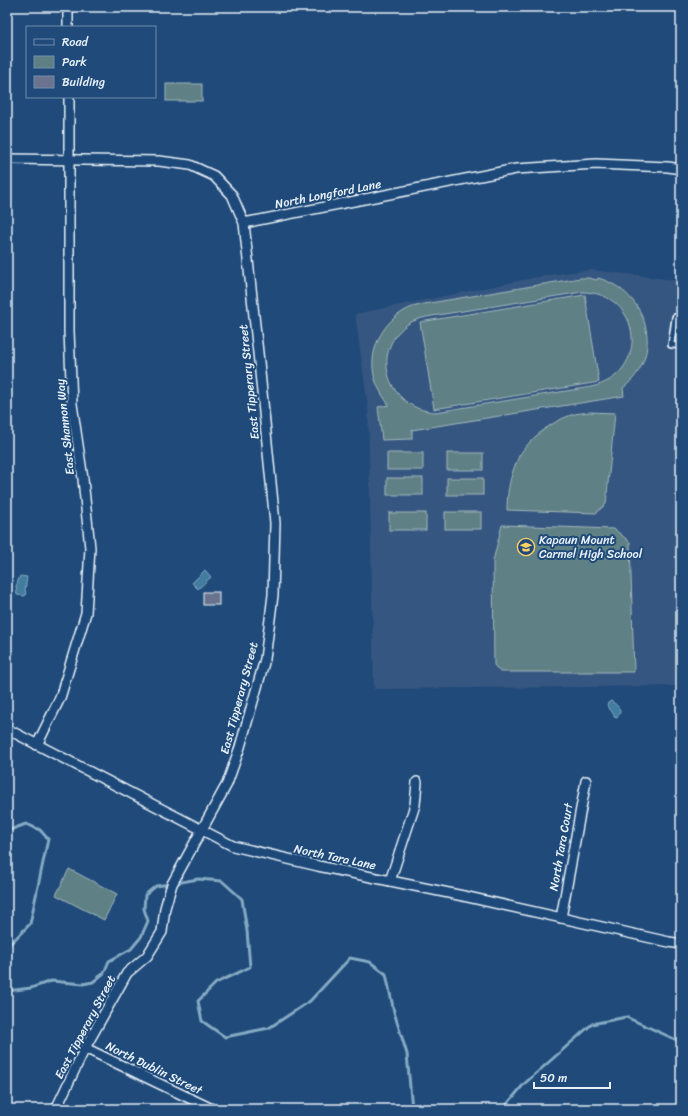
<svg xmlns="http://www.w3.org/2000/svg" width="688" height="1116" viewBox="0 0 688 1116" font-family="Sriracha,sans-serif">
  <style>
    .built { fill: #365680 }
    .green { fill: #5e8085; stroke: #a3b8be; fill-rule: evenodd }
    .water { fill: #437b9f; stroke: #85aac3 }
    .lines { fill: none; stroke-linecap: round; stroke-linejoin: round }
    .stream { stroke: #85aac3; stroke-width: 3 }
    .building { fill: #6b738e; stroke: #e8f1f8 }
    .lane-casing { stroke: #e8f1f8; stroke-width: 8 }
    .street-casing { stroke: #e8f1f8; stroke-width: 12 }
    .lane { stroke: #1f4a7a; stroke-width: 4.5 }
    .street { stroke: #1f4a7a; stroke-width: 9 }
    .labels { text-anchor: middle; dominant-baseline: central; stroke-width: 4; stroke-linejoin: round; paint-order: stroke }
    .street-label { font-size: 12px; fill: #e8f1f8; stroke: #1f4a7a }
    .poi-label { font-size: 12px; fill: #e8f1f8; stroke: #1f4a7a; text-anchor: start }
  </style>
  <rect width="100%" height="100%" fill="#1f4a7a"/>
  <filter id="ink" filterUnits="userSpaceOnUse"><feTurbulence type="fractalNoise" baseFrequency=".025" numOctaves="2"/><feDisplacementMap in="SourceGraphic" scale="8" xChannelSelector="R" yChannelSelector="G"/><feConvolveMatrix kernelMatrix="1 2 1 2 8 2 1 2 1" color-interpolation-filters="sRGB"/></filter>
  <g filter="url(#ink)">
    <polygon class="built" points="590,270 628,274 681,281 681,686 374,689 368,407 355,314 548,275"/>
    <g class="green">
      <rect x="166" y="84" width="36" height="17"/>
      <path d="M 580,278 L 588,278 L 597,280 L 598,278 C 648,292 666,355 623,388 L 624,396 L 412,430 L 412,439 L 382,440 L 378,407 L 389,405 C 381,394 374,382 373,369 C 371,346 384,322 404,311 C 410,307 417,306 424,304 ZM 582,292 C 643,292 651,375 591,387 L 436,412 C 386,410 368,348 411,322 C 418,319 425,317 432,316 Z"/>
      <polygon points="585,295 599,382 434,409 420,322"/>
      <path d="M 590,412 L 615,413 L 606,504 L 596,513 L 507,510 C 507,495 509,482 514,468 C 516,464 517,460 519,456 C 530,438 551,422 571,415 C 577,413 584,413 590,412 Z"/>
      <rect x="387" y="453" width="36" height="17"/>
      <rect x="447" y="453" width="36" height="17"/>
      <rect x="387" y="478" width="36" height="17"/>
      <rect x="447" y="478" width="36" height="17"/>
      <rect x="445" y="512" width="36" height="17"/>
      <rect x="389" y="513" width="37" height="17"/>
      <polygon points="502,525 614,529 630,542 634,672 500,672 494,665 493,561"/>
      <polygon points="69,869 117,894 104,920 56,895"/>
    </g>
    <g class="water">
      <polygon points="205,570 211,577 198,589 192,583"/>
      <polygon points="20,576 27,577 25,591 26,592 25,596 17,595 16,586"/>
      <path d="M 611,701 C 616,704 620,707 620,713 L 617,718 L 614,717 L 614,715 L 607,705 L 608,703 Z"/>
    </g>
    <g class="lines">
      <g class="stream">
        <polyline points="7,831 26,824 40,830 48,839 30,924 7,947"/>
        <polyline points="176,883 198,879 222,881 242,899 247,931 250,967 216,983 198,1001 202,1021 225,1037 269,1028 310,1001 350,958 370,962 386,974 394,1012 407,1054 412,1109"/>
        <polyline points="7,991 31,988 51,981 83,984 93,982 104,973 109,961 131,949 141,937 148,921 144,909 145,895 156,886 170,884"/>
        <polyline points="503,1109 524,1084 592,1024 626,1017 681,1042"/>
      </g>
    </g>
    <rect class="building" x="203" y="592" width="16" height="13"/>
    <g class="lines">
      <defs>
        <polyline id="lane" points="681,317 675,317 671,345 681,346"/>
        <g id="street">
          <polyline points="68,7 68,27"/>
          <polyline points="7,159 159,161 190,165 214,176 232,195 244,223 259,362 275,523 273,595 265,659 240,747 227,784 172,884 165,908 162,932 147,956 127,973 85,1048 56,1109"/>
          <polyline points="244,223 516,169 596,164 668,167 681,169"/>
          <polyline points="7,729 233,846 318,866 468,897 669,942 681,944"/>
          <polyline points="37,745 60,698 86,613 90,548 83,479 72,404 69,331 69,97"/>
          <polyline points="390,881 415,805 417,782"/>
          <polyline points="561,918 586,781"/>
          <polyline points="85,1048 212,1109"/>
        </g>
      </defs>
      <use href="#lane" class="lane-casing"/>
      <use href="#street" class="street-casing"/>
      <use href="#lane" class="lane"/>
      <use href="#street" class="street"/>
    </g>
  </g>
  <defs>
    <symbol id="school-ring" viewBox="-11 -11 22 22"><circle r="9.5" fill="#1f4a7a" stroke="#ffd166" stroke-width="1.5"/><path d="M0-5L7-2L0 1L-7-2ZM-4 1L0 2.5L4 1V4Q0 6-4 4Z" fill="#ffd166"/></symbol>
  </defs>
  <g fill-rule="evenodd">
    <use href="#school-ring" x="516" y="537" width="20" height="20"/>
  </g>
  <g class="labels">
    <g class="street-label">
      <text transform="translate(328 194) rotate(-11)">North Longford Lane</text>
      <text transform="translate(249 382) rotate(-96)">East Tipperary Street</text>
      <text transform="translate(65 427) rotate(-96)">East Shannon Way</text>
      <text transform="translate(239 698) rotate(-75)">East Tipperary Street</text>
      <text transform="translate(561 847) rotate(-80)">North Tara Court</text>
      <text transform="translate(335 857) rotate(12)">North Tara Lane</text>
      <text transform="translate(85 1027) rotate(-62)">East Tipperary Street</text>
      <text transform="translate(154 1068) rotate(26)">North Dublin Street</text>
    </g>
    <g class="poi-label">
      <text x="539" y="540">Kapaun Mount<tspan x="539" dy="14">Carmel High School</tspan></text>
    </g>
  </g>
  <rect width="688" height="1116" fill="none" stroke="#1f4a7a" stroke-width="24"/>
  <rect x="12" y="12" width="664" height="1092" fill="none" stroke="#e8f1f8" stroke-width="1.5" filter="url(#ink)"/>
  <rect x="26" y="26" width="130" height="72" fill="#1f4a7a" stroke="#6f8dac"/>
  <rect x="34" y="39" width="20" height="6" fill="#1f4a7a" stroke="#6f8dac"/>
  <text x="62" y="46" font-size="12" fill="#e8f1f8">Road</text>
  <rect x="34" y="56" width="20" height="12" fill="#5e8085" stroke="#6f8dac"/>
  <text x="62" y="66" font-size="12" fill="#e8f1f8">Park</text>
  <rect x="34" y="76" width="20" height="12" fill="#6b738e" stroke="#6f8dac"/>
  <text x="62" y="86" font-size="12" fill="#e8f1f8">Building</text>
  <path d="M534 1082v6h76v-6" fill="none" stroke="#e8f1f8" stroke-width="2"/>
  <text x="540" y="1082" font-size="12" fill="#e8f1f8" stroke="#1f4a7a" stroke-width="3" paint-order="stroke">50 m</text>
</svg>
